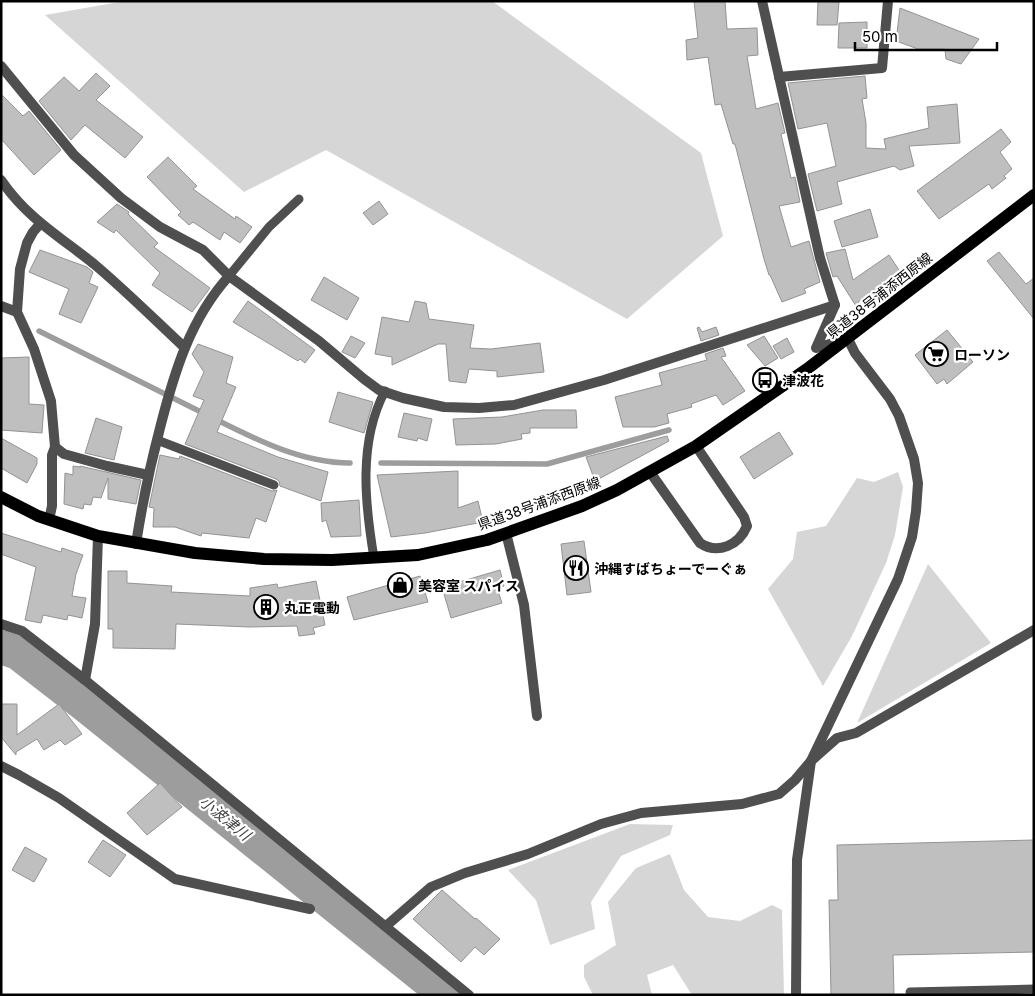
<svg xmlns="http://www.w3.org/2000/svg" width="1035" height="996" viewBox="0 0 1035 996" font-family="Inter,'Noto Sans JP',sans-serif">
  <style>
    .green { fill: #d6d6d6 }
    .lines { fill: none; stroke-linecap: round; stroke-linejoin: round }
    .stream { stroke: #9d9d9d; stroke-width: 5.5 }
    .river { stroke: #9d9d9d; stroke-width: 34 }
    .building { fill: #bfbfbf; stroke: #939393 }
    .service { stroke: #4f4f4f; stroke-width: 9 }
    .minor { stroke: #4f4f4f; stroke-width: 10 }
    .tertiary { stroke: #4f4f4f; stroke-width: 10 }
    .primary { stroke: #000; stroke-width: 12 }
    .labels { text-anchor: middle; dominant-baseline: central; stroke-width: 4.5; stroke-linejoin: round; paint-order: stroke }
    .street-label { font-size: 14px; fill: #000; stroke: #fff }
    .poi-label { font-size: 14px; font-weight: bold; fill: #000; stroke: #fff; text-anchor: start }
    .water-label { font-size: 15px; font-style: italic; fill: #3e3e3e; stroke: #fff }
  </style>
  <rect width="100%" height="100%" fill="#fff"/>
  <g class="green">
    <polygon points="125,1 492,1 701,153 723,236 627,319 326,150 244,192 45,15"/>
    <polygon points="898,472 903,487 895,535 886,563 852,636 823,686 768,589 793,559 797,532 826,526 857,478 874,482"/>
    <polygon points="928,564 991,643 857,723"/>
    <polygon points="630,824 673,825 670,835 621,856 591,902 595,929 550,945 536,900 508,870"/>
    <polygon points="670,854 684,890 708,917 740,921 772,905 782,910 784,995 692,995 673,965 647,975 652,995 593,995 584,977 584,965 616,945 608,902 636,868"/>
  </g>
  <g class="lines">
    <g class="stream">
      <polyline points="39,331 205,414"/>
      <path d="M 215,419 C 257,440 302,463 350,463"/>
      <polyline points="381,463 547,464 669,430"/>
    </g>
    <polyline class="river" points="1,647 18,653 85,705 446,995"/>
  </g>
  <g class="building">
    <polygon points="694,1 725,1 727,29 757,28 758,55 747,56 756,109 778,103 785,133 781,134 791,178 795,177 800,202 779,206 791,247 809,241 820,282 804,289 806,293 782,302 770,275 769,275 764,259 735,144 733,144 721,104 715,105 708,57 687,60 686,40 698,38"/>
    <polygon points="818,1 839,2 837,25 817,25"/>
    <polygon points="900,8 979,39 961,64 946,59 945,49 918,49 896,41"/>
    <polygon points="867,22 867,48 838,48 839,23"/>
    <polygon points="96,73 110,86 96,100 143,137 125,158 85,125 71,140 39,101 64,77 79,91"/>
    <polygon points="865,76 867,98 862,99 866,123 866,148 886,149 884,139 929,128 927,107 957,104 960,143 909,146 914,166 900,170 894,166 837,182 842,204 817,211 808,174 836,166 827,123 798,129 788,83"/>
    <polygon points="1,94 23,116 29,111 61,150 34,175 1,139"/>
    <polygon points="1001,129 1011,142 1000,152 1012,169 1004,176 1006,178 992,189 989,184 939,219 917,191"/>
    <polygon points="168,157 197,186 193,189 235,219 236,216 252,227 240,243 224,232 220,240 193,222 189,225 178,215 181,212 147,177"/>
    <polygon points="379,201 388,214 373,225 363,213"/>
    <polygon points="117,204 129,212 128,214 158,243 154,247 210,288 192,312 152,285 160,273 116,230 114,233 97,222"/>
    <polygon points="870,209 878,237 842,247 834,221"/>
    <polygon points="845,249 853,280 889,255 901,273 858,302 859,305 856,306 837,276 833,277 826,253"/>
    <polygon points="40,250 87,267 93,272 89,283 98,287 81,323 59,314 69,289 29,272"/>
    <polygon points="999,252 1026,284 1034,278 1034,319 987,261"/>
    <polygon points="324,277 359,298 347,320 311,300"/>
    <polygon points="248,301 315,350 305,363 300,359 298,361 233,322"/>
    <polygon points="415,301 426,303 429,319 474,325 470,348 491,349 540,343 544,372 497,377 497,371 469,369 466,383 449,381 446,344 438,344 392,365 392,357 375,354 382,317 409,322"/>
    <polygon points="699,327 702,332 716,327 719,335 701,341 697,328"/>
    <polygon points="947,330 973,362 947,384 944,379 937,384 915,355"/>
    <polygon points="351,336 365,343 355,358 342,352"/>
    <polygon points="764,336 778,358 765,366 747,345"/>
    <polygon points="787,338 794,352 781,359 773,346"/>
    <polygon points="198,344 233,357 226,383 236,387 217,432 278,457 328,472 321,501 280,486 279,481 276,479 185,444 204,400 193,396 204,372 192,354"/>
    <polygon points="723,348 726,356 721,357 745,391 723,405 716,395 691,404 692,407 667,414 669,423 654,427 623,427 615,397 662,385 659,373 707,360 705,354"/>
    <polygon points="29,357 29,404 44,405 42,433 1,430 1,358"/>
    <polygon points="338,392 373,402 364,433 329,422"/>
    <polygon points="543,410 576,410 577,428 530,428 530,433 521,434 522,439 496,444 456,445 453,419 502,417"/>
    <polygon points="404,413 432,419 427,441 418,438 417,441 398,437"/>
    <polygon points="96,418 122,427 114,460 85,453"/>
    <polygon points="779,432 793,454 754,479 740,457"/>
    <polygon points="667,436 669,441 595,481 586,457"/>
    <polygon points="1,438 37,458 37,464 27,483 1,468"/>
    <polygon points="160,455 179,459 180,456 272,491 277,490 266,522 256,518 249,538 202,533 201,536 175,527 153,527 154,508 149,507"/>
    <polygon points="73,466 80,467 80,466 141,480 136,504 108,499 108,478 101,498 93,497 91,505 84,504 83,509 64,504 65,473 73,475"/>
    <polygon points="458,471 458,508 478,501 483,522 425,533 391,537 377,475"/>
    <polygon points="359,500 361,536 331,537 326,520 322,522 321,503"/>
    <polygon points="1,533 61,552 62,548 83,555 76,574 72,596 86,598 82,618 68,615 67,620 43,615 41,623 25,620 36,567 1,554"/>
    <polygon points="584,541 591,592 567,595 561,544"/>
    <polygon points="500,570 504,586 497,588 502,603 451,618 442,587"/>
    <polygon points="108,571 127,571 127,583 172,586 171,592 250,596 250,588 277,584 278,588 316,581 325,625 313,628 315,634 299,636 297,626 250,627 176,624 175,649 113,648 113,629 108,629"/>
    <polygon points="420,576 428,602 354,620 347,597"/>
    <polygon points="1,704 17,704 17,735 59,704 82,734 65,745 60,740 44,750 37,739 16,752 16,755 1,737"/>
    <polygon points="160,783 182,807 147,835 127,813"/>
    <polygon points="103,840 126,855 110,877 88,862"/>
    <polygon points="1034,840 1034,952 893,955 894,995 831,995 829,900 838,900 837,845"/>
    <polygon points="25,847 47,859 34,882 12,870"/>
    <polygon points="442,890 475,919 476,918 500,939 484,955 475,947 461,962 413,919"/>
  </g>
  <g class="lines">
    <g class="service">
      <polyline points="229,276 269,227 299,199"/>
      <polyline points="157,440 274,485"/>
      <path d="M 374,558 C 365,504 358,442 385,391"/>
      <polyline points="910,992 1034,989"/>
    </g>
    <g class="minor">
      <polyline points="762,1 820,258 835,305 816,348 840,341"/>
      <polyline points="1,66 74,155 121,198 160,227 203,250 229,276 319,341 364,379 379,390 403,398 444,407 479,408 514,405 604,380 835,305"/>
      <polyline points="779,77 882,68 888,1"/>
      <path d="M 1,180 C 27,218 59,236 94,264 C 125,290 154,319 184,347"/>
      <polyline points="40,224 33,232 27,243 20,269 17,312 34,349 51,401 55,447 52,455 52,506 49,520"/>
      <polyline points="1,306 17,312"/>
      <polyline points="55,447 64,454 107,466 148,475"/>
      <path d="M 650,472 L 700,543 C 718,555 739,545 747,526 L 744,517 L 696,446"/>
      <polyline points="506,533 524,605 537,716"/>
      <path d="M 136,544 C 142,505 150,466 160,428 C 174,373 190,319 229,276"/>
      <polyline points="1,624 22,631 85,680 469,995"/>
      <polyline points="85,680 95,624 98,536"/>
      <polyline points="1,766 19,775 59,798 175,879 310,909"/>
      <polyline points="386,926 431,887 465,873 528,854 601,824 641,813 742,804 779,794 795,780 811,761 837,738 856,733 1034,630"/>
    </g>
    <polyline class="tertiary" points="796,995 797,860 811,761 898,579 912,537 916,511 918,483 914,459 899,416 890,399 855,353 848,339"/>
    <polyline class="primary" points="1,497 38,516 98,536 195,553 264,559 332,560 418,555 487,540 582,506 617,490 696,446 807,369 1034,195"/>
  </g>
  <defs>
    <symbol id="supermarket-ring" viewBox="-11 -11 22 22"><circle r="9.5" fill="#fff" stroke="#000" stroke-width="1.5"/><path d="M-6-5.5h2.5l.6 2H6L4.5 2H-2.5L-4.4-4H-6ZM-1.5 3.2a1.3 1.3 0 1 0 .1 0ZM3 3.2a1.3 1.3 0 1 0 .1 0Z" fill="#000"/></symbol>
    <symbol id="bus-ring" viewBox="-11 -11 22 22"><circle r="9.5" fill="#fff" stroke="#000" stroke-width="1.5"/><path d="M-5-6H5V4H4V6H2V4H-2V6H-4V4H-5ZM-3.5-4V0h7V-4ZM-3.5 1.2v1.5H-2V1.2ZM2 1.2v1.5H3.5V1.2Z" fill="#000"/></symbol>
    <symbol id="restaurant-ring" viewBox="-11 -11 22 22"><circle r="9.5" fill="#fff" stroke="#000" stroke-width="1.5"/><path d="M-5-6h1v4h1v-4h1v4h1v-4h1v5L-1.5 .5V6h-2V.5L-5-1ZM5-6V6H3V1.5H1.5Q1.5-4 5-6Z" fill="#000"/></symbol>
    <symbol id="shop-ring" viewBox="-11 -11 22 22"><circle r="9.5" fill="#fff" stroke="#000" stroke-width="1.5"/><path d="M-5-2.5h2.3a2.7 3.5 0 0 1 5.4 0H5L5.5 6h-11ZM-1.5-2.5h3a1.5 2.3 0 0 0-3 0Z" fill="#000"/></symbol>
    <symbol id="building-ring" viewBox="-11 -11 22 22"><circle r="9.5" fill="#fff" stroke="#000" stroke-width="1.5"/><path d="M-4-6H4V6H1V3H-1V6H-4ZM-2.5-4.3h1.7v1.8h-1.7ZM.8-4.3h1.7v1.8H.8ZM-2.5-1h1.7V.8h-1.7ZM.8-1h1.7V.8H.8Z" fill="#000"/></symbol>
  </defs>
  <g fill-rule="evenodd">
    <use href="#supermarket-ring" x="922" y="340" width="28" height="28"/>
    <use href="#bus-ring" x="751" y="366" width="28" height="28"/>
    <use href="#restaurant-ring" x="562" y="554" width="28" height="28"/>
    <use href="#shop-ring" x="386" y="571" width="28" height="28"/>
    <use href="#building-ring" x="252" y="593" width="28" height="28"/>
  </g>
  <g class="labels">
    <g class="street-label">
      <text transform="translate(879 295) rotate(-38)">県道38号浦添西原線</text>
      <text transform="translate(539 503) rotate(-20)">県道38号浦添西原線</text>
    </g>
    <g class="poi-label">
      <text x="954" y="354">ローソン</text>
      <text x="782" y="380">津波花</text>
      <text x="594" y="568">沖縄すばちょーでーぐぁ</text>
      <text x="418" y="585">美容室 スパイス</text>
      <text x="284" y="607">丸正電動</text>
    </g>
    <g class="water-label">
      <text transform="translate(225 818) rotate(39)">小波津川</text>
    </g>
  </g>
  <rect width="1035" height="996" fill="none" stroke="#000000" stroke-width="5"/>
  <path d="M855 42v8h142v-8" fill="none" stroke="#000000" stroke-width="2.5"/>
  <text x="862" y="42" font-size="15" fill="#000000" stroke="#ffffff" stroke-width="4" paint-order="stroke">50 m</text>
</svg>
